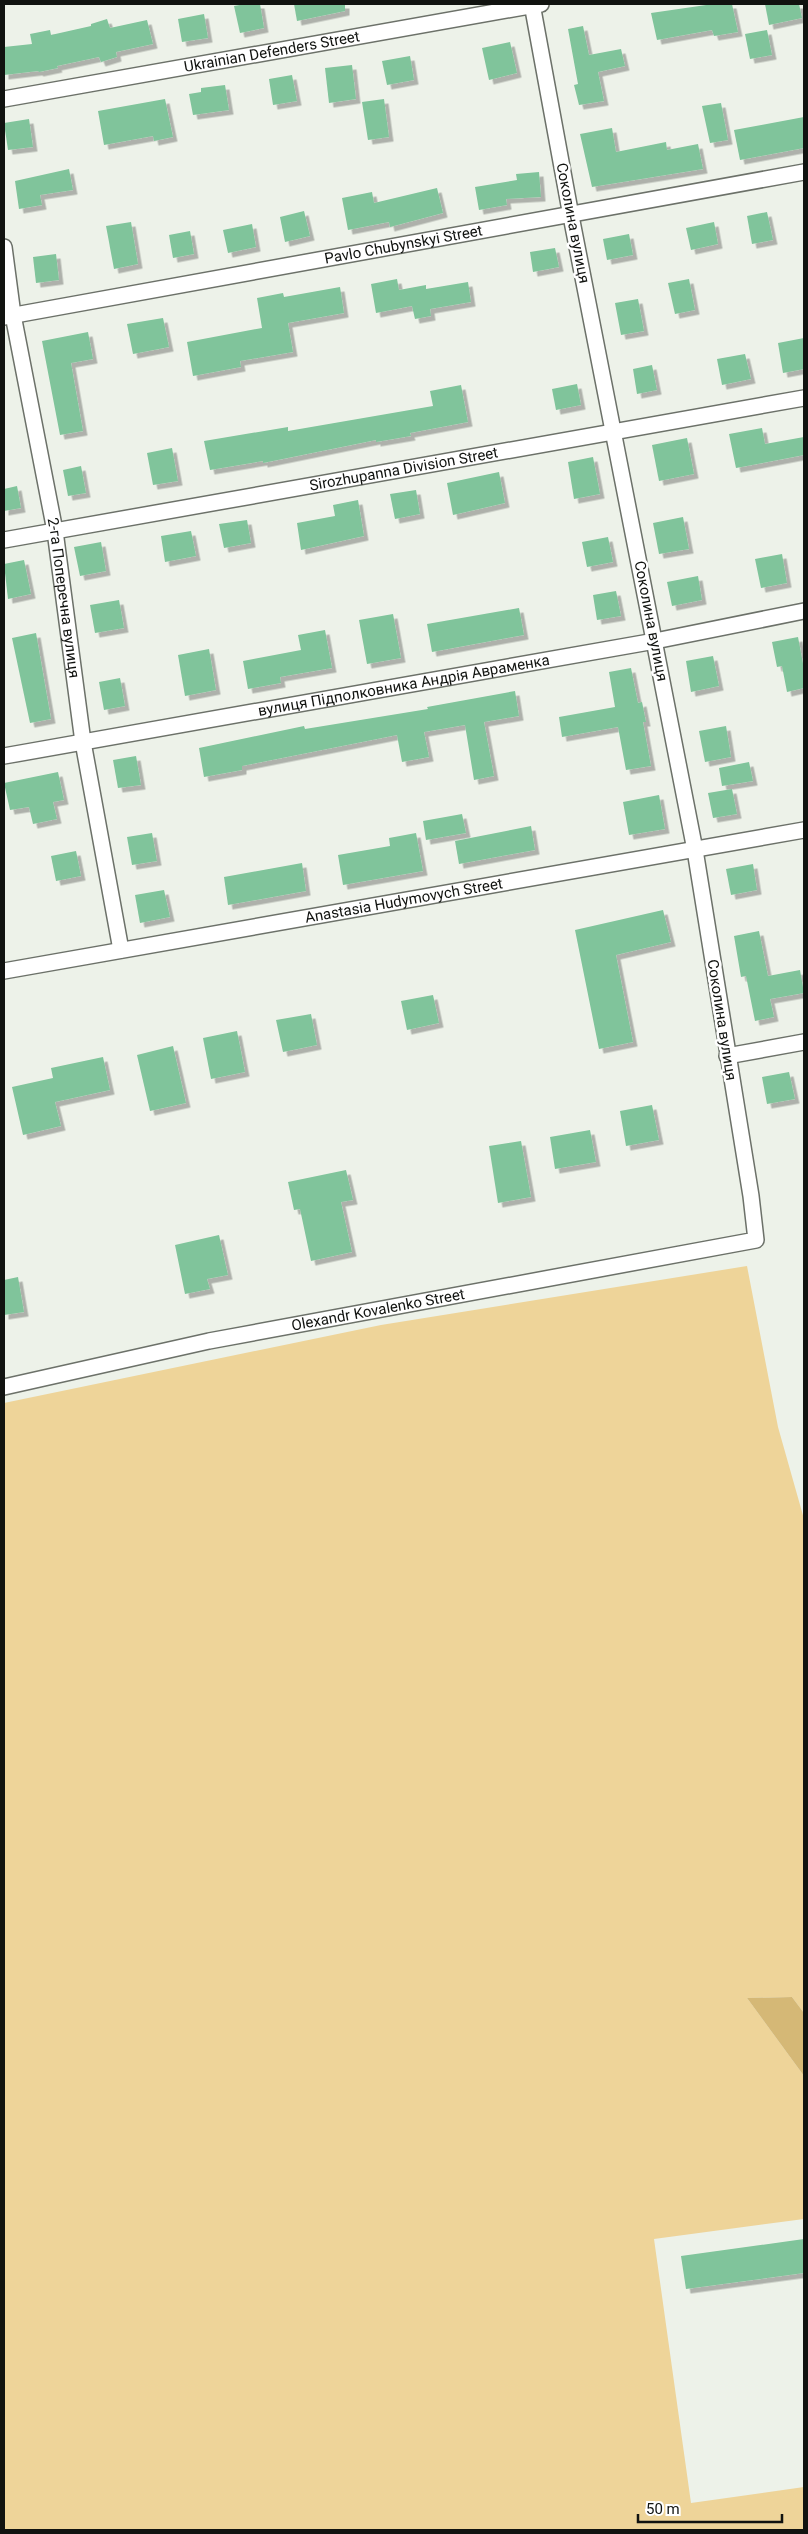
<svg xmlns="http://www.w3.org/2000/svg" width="808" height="2534" viewBox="0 0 808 2534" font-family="Roboto,sans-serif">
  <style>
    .green { fill: #eed499 }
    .forest { fill: #d5b876 }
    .building { fill: #80c49b; filter: url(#shadow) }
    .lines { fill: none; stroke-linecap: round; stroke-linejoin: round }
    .street-casing { stroke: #6c7169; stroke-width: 18 }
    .street { stroke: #fff; stroke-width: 15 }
    .labels { text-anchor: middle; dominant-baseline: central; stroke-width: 5; stroke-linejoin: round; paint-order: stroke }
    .street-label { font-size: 15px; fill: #111310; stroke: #fff }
  </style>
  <defs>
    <filter id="shadow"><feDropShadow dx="4.5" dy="4.5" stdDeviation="0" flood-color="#0004"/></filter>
  </defs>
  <rect width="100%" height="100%" fill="#edf2e9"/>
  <polygon class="green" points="747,1266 778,1427 804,1519 804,2013 792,1997 747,1998 804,2076 804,2219 654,2239 691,2503 804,2487 804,2530 4,2530 4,1403 381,1325"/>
  <polygon class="forest" points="792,1997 804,2013 804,2076 747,1998"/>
  <g class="building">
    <polygon points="245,4 260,4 264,28 240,33 234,6"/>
    <polygon points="294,4 345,4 345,11 297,21"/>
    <polygon points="713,4 732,4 738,32 714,36 712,30 657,40 651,13"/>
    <polygon points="765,4 799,4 802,18 769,25"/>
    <polygon points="204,14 208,38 182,42 178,19"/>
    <polygon points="107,19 110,28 147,20 153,44 116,52 117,57 101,62 99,57 57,66 58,68 39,72 38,71 4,75 4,47 32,44 30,34 50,30 51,35 91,26 91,24"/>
    <polygon points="583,26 589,55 621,49 625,66 598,72 604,101 579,105 574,85 578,84 568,29"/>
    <polygon points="767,30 772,55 750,59 745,34"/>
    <polygon points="510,42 517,73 489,80 482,48"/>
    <polygon points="410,56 414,80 387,85 382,61"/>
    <polygon points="352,65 356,99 329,103 325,68"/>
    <polygon points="292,75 297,101 273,105 269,79"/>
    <polygon points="225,85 229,110 193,115 189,94 201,92 201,88"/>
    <polygon points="165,99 173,137 154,141 153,136 104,145 98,111"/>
    <polygon points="384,99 389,137 368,140 362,102"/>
    <polygon points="721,103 728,140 710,143 702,106"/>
    <polygon points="804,117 804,148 740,160 734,130"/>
    <polygon points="29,119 33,147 8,150 4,123"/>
    <polygon points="612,128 616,152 666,142 667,150 698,144 703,169 592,187 580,134"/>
    <polygon points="69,169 73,190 40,195 42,205 19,209 15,181"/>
    <polygon points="539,172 541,197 506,199 507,205 479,210 475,187 517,180 516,174"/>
    <polygon points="437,188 443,213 390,227 389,222 348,230 342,198 372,192 374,203"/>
    <polygon points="304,211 310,236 285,242 280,217"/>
    <polygon points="767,212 773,240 752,244 747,216"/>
    <polygon points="131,222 138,264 114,269 106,226"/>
    <polygon points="714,222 718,244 691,250 686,228"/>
    <polygon points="252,224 256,247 228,253 223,230"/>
    <polygon points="190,231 194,254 173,258 169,235"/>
    <polygon points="629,234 633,255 607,260 603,239"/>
    <polygon points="555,248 559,267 533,272 530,252"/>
    <polygon points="56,254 59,280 36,283 33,257"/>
    <polygon points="397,279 399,290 426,285 426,289 468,282 471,302 430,309 431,316 415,319 412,306 376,313 371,284"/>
    <polygon points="689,279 695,310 675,314 668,283"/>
    <polygon points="340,287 344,313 288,323 293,352 240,361 241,367 193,376 187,342 262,328 257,298 283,293 284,297"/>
    <polygon points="638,299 644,331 621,335 615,303"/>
    <polygon points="163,318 169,347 133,354 127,324"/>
    <polygon points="88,332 93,359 71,363 83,431 60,435 42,341"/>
    <polygon points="804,338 804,369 783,373 778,343"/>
    <polygon points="745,354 751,379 722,385 717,359"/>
    <polygon points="652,365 657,390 637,394 633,369"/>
    <polygon points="577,384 581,405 556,410 552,389"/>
    <polygon points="461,385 468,422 410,433 411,436 376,442 376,440 263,463 263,461 210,470 204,441 288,427 288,431 433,406 430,391"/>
    <polygon points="762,428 765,444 804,437 804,455 736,468 729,434"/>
    <polygon points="687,438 694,474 659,481 652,445"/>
    <polygon points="172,448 178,481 153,485 147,453"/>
    <polygon points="593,457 600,494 574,499 568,462"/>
    <polygon points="81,466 86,493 68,496 63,470"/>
    <polygon points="499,472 505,503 453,515 447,483"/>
    <polygon points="17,486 21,508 4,511 4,489"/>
    <polygon points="416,490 420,514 395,519 390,494"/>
    <polygon points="358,500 364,536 301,550 297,523 335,516 333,505"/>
    <polygon points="683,517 689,549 659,554 653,523"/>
    <polygon points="247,520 251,543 224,548 219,524"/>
    <polygon points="191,531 196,556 165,562 161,536"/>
    <polygon points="608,537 613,562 587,567 582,542"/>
    <polygon points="101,542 106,571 80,576 74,547"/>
    <polygon points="782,554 787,583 761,588 755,559"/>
    <polygon points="24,560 31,594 8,599 4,564"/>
    <polygon points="698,576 702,600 672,606 667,582"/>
    <polygon points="616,591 621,616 597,620 593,595"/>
    <polygon points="119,600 124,628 95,633 90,605"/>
    <polygon points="519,608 524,635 432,652 427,624"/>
    <polygon points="393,614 401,658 367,664 359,620"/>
    <polygon points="325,630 332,668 280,677 281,683 248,689 243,661 301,650 298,635"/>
    <polygon points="36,633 51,719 30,723 12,638"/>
    <polygon points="798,637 804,669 804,688 787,692 782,666 777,667 772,642"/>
    <polygon points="209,649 216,690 185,696 178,655"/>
    <polygon points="713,656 719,686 691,692 686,661"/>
    <polygon points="631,668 638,703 642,702 646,722 643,722 651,766 626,770 618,727 562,737 559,717 615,707 609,672"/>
    <polygon points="120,678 125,706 104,710 99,682"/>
    <polygon points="515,691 519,716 484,722 494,776 474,780 465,725 424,732 429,757 402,762 397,735 242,766 242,770 204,777 199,748 304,726 305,729 428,709 427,707"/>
    <polygon points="726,726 731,757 705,762 699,731"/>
    <polygon points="136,756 141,785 118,788 113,760"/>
    <polygon points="749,762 753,781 722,786 719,768"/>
    <polygon points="58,772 64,800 53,802 57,819 33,824 29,807 10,810 4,783"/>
    <polygon points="732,789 737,814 713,818 708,793"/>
    <polygon points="659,795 665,829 629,835 623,802"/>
    <polygon points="462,814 466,833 426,840 423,821"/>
    <polygon points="531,826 535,850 459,864 455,841"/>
    <polygon points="152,833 157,861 132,865 127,837"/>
    <polygon points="416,833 423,871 343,885 338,855 390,846 389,838"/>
    <polygon points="76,851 81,876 56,881 51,856"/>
    <polygon points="302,863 306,891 228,905 224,877"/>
    <polygon points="753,864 757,890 731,895 726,869"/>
    <polygon points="164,890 170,917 140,923 135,895"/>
    <polygon points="663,910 671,942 616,955 633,1042 599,1049 575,930"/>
    <polygon points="759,931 768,976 800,970 804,993 770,999 774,1017 755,1021 746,976 741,977 734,936"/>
    <polygon points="433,995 439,1023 407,1030 401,1001"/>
    <polygon points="311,1014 317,1045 283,1052 276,1020"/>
    <polygon points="237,1031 245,1072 211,1079 203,1038"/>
    <polygon points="173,1046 186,1103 150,1111 137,1055"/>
    <polygon points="103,1057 110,1090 55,1102 61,1126 23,1135 12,1087 53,1078 51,1068"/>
    <polygon points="789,1072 795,1099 767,1104 762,1077"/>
    <polygon points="652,1105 659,1140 626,1146 620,1111"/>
    <polygon points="590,1130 596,1162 555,1169 550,1137"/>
    <polygon points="521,1141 531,1197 498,1203 489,1146"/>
    <polygon points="346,1170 353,1200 341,1202 352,1252 311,1261 300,1209 294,1210 288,1182"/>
    <polygon points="219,1235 228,1275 207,1279 210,1289 185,1294 175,1245"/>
    <polygon points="18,1277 24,1312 4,1315 4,1280"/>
    <polygon points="804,2239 804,2273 686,2289 681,2256"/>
  </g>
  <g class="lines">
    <defs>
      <g id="street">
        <path id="s1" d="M 4,99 L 541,4"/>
        <path id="s2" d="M 4,247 L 13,315 L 55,531 L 83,742 L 121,950"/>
        <path id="s3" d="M 4,317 L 804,172"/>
        <path id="s4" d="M 4,540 L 804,398"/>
        <path id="s5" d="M 4,756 L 655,641 L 804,611"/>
        <path id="s6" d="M 4,971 L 804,830"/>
        <polyline points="727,1056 804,1042"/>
        <path id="s7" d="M 4,1387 L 209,1341 L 756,1240 L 751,1196 L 695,850 L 571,216 L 532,4"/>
      </g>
    </defs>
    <use href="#street" class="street-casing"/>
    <use href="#street" class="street"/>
  </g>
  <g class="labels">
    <g class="street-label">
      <text stroke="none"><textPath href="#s1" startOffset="272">Ukrainian Defenders Street</textPath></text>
      <text transform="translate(573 223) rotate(79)">Соколина вулиця</text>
      <text stroke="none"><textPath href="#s3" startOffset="406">Pavlo Chubynskyi Street</textPath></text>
      <text stroke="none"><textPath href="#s4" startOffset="406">Sirozhupanna Division Street</textPath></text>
      <text stroke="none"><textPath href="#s2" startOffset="356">2-га Поперечна вулиця</textPath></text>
      <text transform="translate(651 621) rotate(79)">Соколина вулиця</text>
      <text stroke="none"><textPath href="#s5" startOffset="406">вулиця Підполковника Андрія Авраменка</textPath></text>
      <text stroke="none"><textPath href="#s6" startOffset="406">Anastasia Hudymovych Street</textPath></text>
      <text transform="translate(722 1020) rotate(81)">Соколина вулиця</text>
      <text stroke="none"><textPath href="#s7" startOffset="382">Olexandr Kovalenko Street</textPath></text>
    </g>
  </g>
  <rect width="808" height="2534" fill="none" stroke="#111310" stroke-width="10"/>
  <path d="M638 2514v8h144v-8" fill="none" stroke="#111310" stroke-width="2.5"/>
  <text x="646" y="2514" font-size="15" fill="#111310" stroke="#ffffff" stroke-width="4" paint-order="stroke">50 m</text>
</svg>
